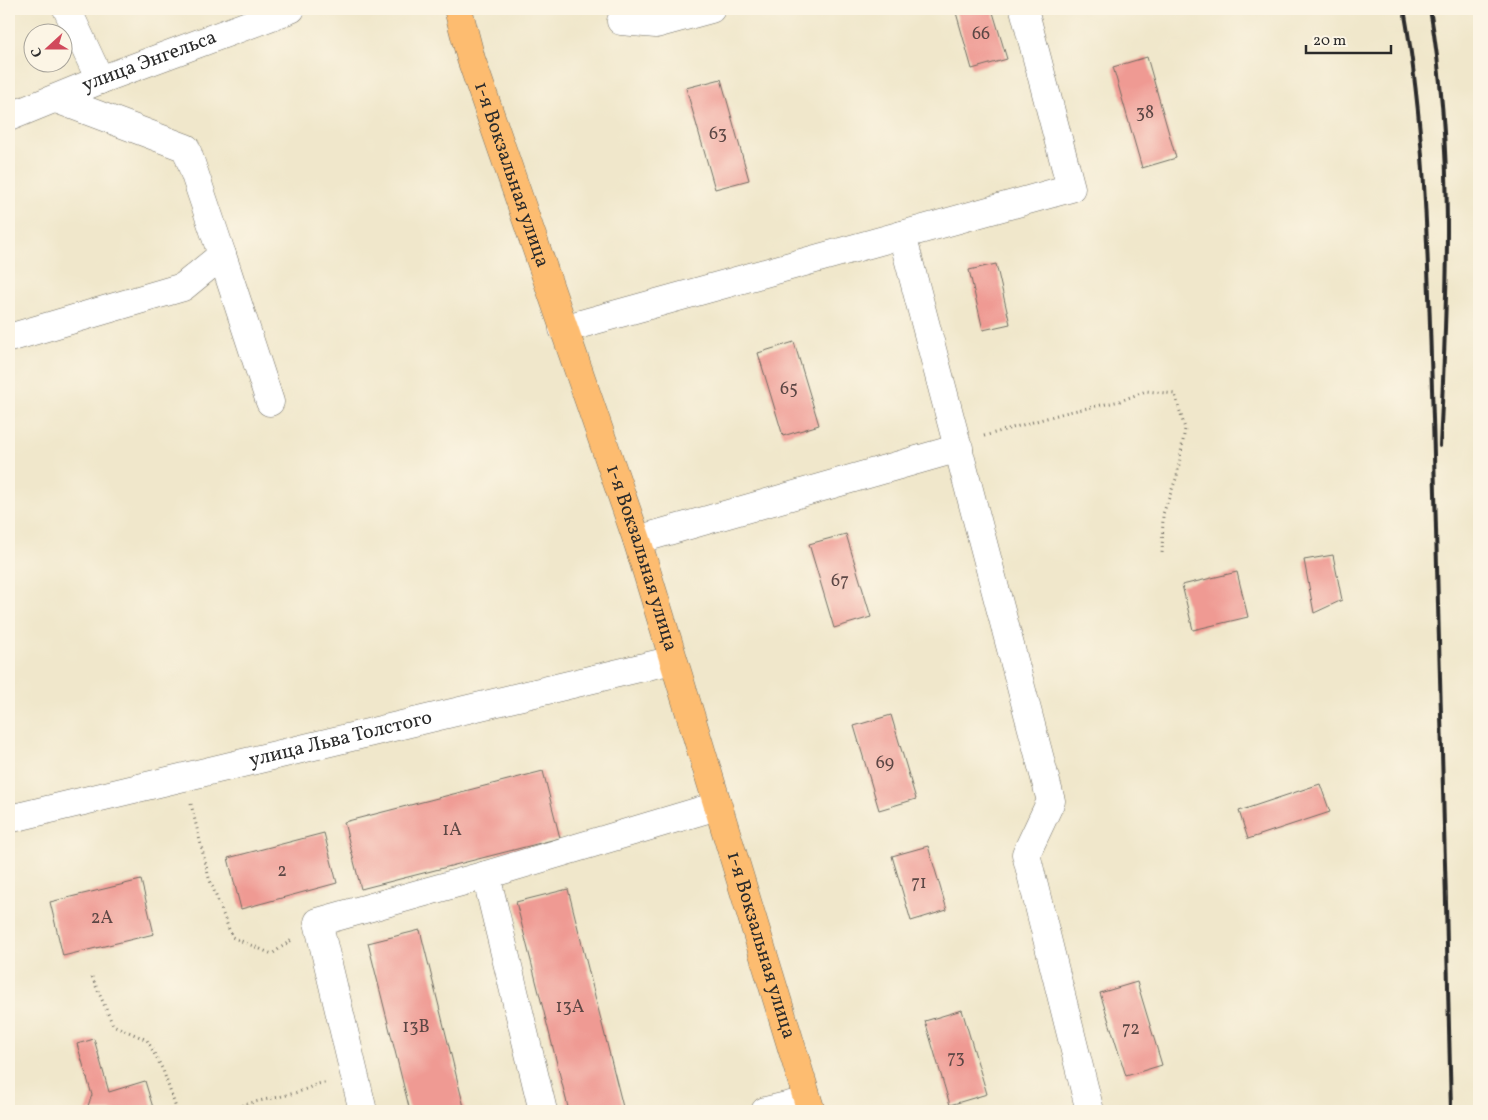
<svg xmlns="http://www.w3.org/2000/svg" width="1488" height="1120" viewBox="0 0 1488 1120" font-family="Vollkorn,serif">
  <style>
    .building { fill: #ef9a93 }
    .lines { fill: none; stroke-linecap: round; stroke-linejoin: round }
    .minor-casing { stroke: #706d63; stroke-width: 29 }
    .major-casing { stroke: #706d63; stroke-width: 29 }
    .path { stroke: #706d63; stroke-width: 3; stroke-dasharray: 1 4; stroke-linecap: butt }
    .minor { stroke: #fff; stroke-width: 28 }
    .major { stroke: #fdbc70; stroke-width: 28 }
    .rail { stroke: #2b2b2b; stroke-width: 4 }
    .labels { text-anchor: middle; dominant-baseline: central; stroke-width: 4; stroke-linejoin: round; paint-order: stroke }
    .number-label { font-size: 18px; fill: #5c4745 }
    .street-label { font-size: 20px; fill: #2b2b2b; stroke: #fcf5e5 }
  </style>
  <rect width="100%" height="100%" fill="#fcf5e5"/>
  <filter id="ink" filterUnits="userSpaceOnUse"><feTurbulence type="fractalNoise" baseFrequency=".02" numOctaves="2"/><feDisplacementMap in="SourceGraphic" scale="10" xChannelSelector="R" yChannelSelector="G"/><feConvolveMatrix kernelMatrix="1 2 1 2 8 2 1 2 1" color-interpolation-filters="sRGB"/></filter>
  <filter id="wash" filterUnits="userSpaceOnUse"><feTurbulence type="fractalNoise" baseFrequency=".0096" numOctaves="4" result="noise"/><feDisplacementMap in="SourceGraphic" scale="20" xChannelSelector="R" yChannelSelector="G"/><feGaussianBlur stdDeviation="1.12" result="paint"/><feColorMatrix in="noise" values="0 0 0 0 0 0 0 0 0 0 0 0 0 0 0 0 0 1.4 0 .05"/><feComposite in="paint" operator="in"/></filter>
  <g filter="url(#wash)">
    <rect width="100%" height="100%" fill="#f0e7cb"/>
    <g id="blocks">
      <g class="building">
        <polygon points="955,9 992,9 1007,59 972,69"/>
        <polygon points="1147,57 1176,158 1142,168 1113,67"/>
        <polygon points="721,79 749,180 715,189 686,88"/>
        <polygon points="996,264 1010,324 983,330 969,270"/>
        <polygon points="794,342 819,425 783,436 758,353"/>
        <polygon points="846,534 871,617 834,628 809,544"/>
        <polygon points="1333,555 1342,600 1314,613 1304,560"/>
        <polygon points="1237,572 1248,617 1193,630 1182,585"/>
        <polygon points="891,715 916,799 879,810 854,726"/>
        <polygon points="543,771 560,838 361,889 344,822"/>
        <polygon points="1320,784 1330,812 1248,839 1239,811"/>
        <polygon points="324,833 337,883 241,909 228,858"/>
        <polygon points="928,846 947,910 911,921 892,856"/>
        <polygon points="141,880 154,934 63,956 50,902"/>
        <polygon points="568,889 624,1111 569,1111 516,902"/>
        <polygon points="420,930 465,1111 410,1111 368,943"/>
        <polygon points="1137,982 1162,1065 1126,1076 1100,993"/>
        <polygon points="962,1010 987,1094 950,1105 925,1021"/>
        <polygon points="94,1039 109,1092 145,1081 154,1111 86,1111 92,1095 77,1044"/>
      </g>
    </g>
  </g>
  <g filter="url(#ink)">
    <use href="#blocks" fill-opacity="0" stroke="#706d63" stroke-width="1"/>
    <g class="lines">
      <defs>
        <g id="minor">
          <polyline points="67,9 100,80"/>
          <polyline points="621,21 656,24 711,9"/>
          <path id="s1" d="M 9,117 L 100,80 L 291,9"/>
          <polyline points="902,235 1051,801 1026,854 1090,1111"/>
          <polyline points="222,255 270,402"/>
          <polyline points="563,329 1071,188 1024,9"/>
          <polyline points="9,338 183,287 222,255 186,148 56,99"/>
          <polyline points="637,540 959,448"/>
          <path id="s2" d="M 9,819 L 673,660"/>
          <polyline points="486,875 543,1111"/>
          <polyline points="363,1111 318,922 486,875 717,806"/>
          <polyline points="765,1111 807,1101"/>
        </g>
        <g id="major">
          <path id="s3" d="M 458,9 L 471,59 L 637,540 L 811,1111"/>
        </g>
      </defs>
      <use href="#minor" class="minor-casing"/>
      <use href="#major" class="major-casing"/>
      <g class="path">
        <polyline points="984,436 1064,413 1120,401 1146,391 1175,394 1185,429 1177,476 1163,514 1162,556"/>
        <polyline points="191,804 209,878 232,937 272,954 293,939"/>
        <polyline points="92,977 113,1025 147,1040 163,1070 177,1111"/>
        <path d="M 228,1111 C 251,1100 277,1099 301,1091 C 310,1088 318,1082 327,1083"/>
      </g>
      <use href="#minor" class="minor"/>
      <use href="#major" class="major"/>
      <g class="rail">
        <path d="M 1404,9 C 1428,143 1428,282 1433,418 C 1441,649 1445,880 1451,1111"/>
        <path d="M 1430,9 C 1455,153 1447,301 1440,446"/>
      </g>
    </g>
  </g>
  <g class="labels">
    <g class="number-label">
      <text x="981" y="34">66</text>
      <text x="1145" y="113">38</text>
      <text x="718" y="134">63</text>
      <text x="789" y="389">65</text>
      <text x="840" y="581">67</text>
      <text x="885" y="763">69</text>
      <text x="452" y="830">1А</text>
      <text x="282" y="871">2</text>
      <text x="919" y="883">71</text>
      <text x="102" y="918">2А</text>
      <text x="570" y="1007">13А</text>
      <text x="416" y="1027">13В</text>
      <text x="1131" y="1029">72</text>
      <text x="956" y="1058">73</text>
    </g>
    <g class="street-label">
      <text stroke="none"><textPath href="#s1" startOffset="151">улица Энгельса</textPath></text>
      <text stroke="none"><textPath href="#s3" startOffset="174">1-я Вокзальная улица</textPath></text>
      <text stroke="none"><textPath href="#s3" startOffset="579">1-я Вокзальная улица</textPath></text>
      <text stroke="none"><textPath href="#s2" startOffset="341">улица Льва Толстого</textPath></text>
      <text stroke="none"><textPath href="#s3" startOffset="984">1-я Вокзальная улица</textPath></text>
    </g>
  </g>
  <rect width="1488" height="1120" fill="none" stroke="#fcf5e5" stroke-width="30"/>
  <g transform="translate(48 48) rotate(249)"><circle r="24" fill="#fcf5e5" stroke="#a8a49b"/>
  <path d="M0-4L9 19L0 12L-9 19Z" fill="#d1495b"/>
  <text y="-8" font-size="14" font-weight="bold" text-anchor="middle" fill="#2b2b2b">С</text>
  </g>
  <path d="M1306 45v8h85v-8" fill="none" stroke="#2b2b2b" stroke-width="2.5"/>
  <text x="1313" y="45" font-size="15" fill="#2b2b2b" stroke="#fcf5e5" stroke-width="4" paint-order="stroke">20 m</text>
</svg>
